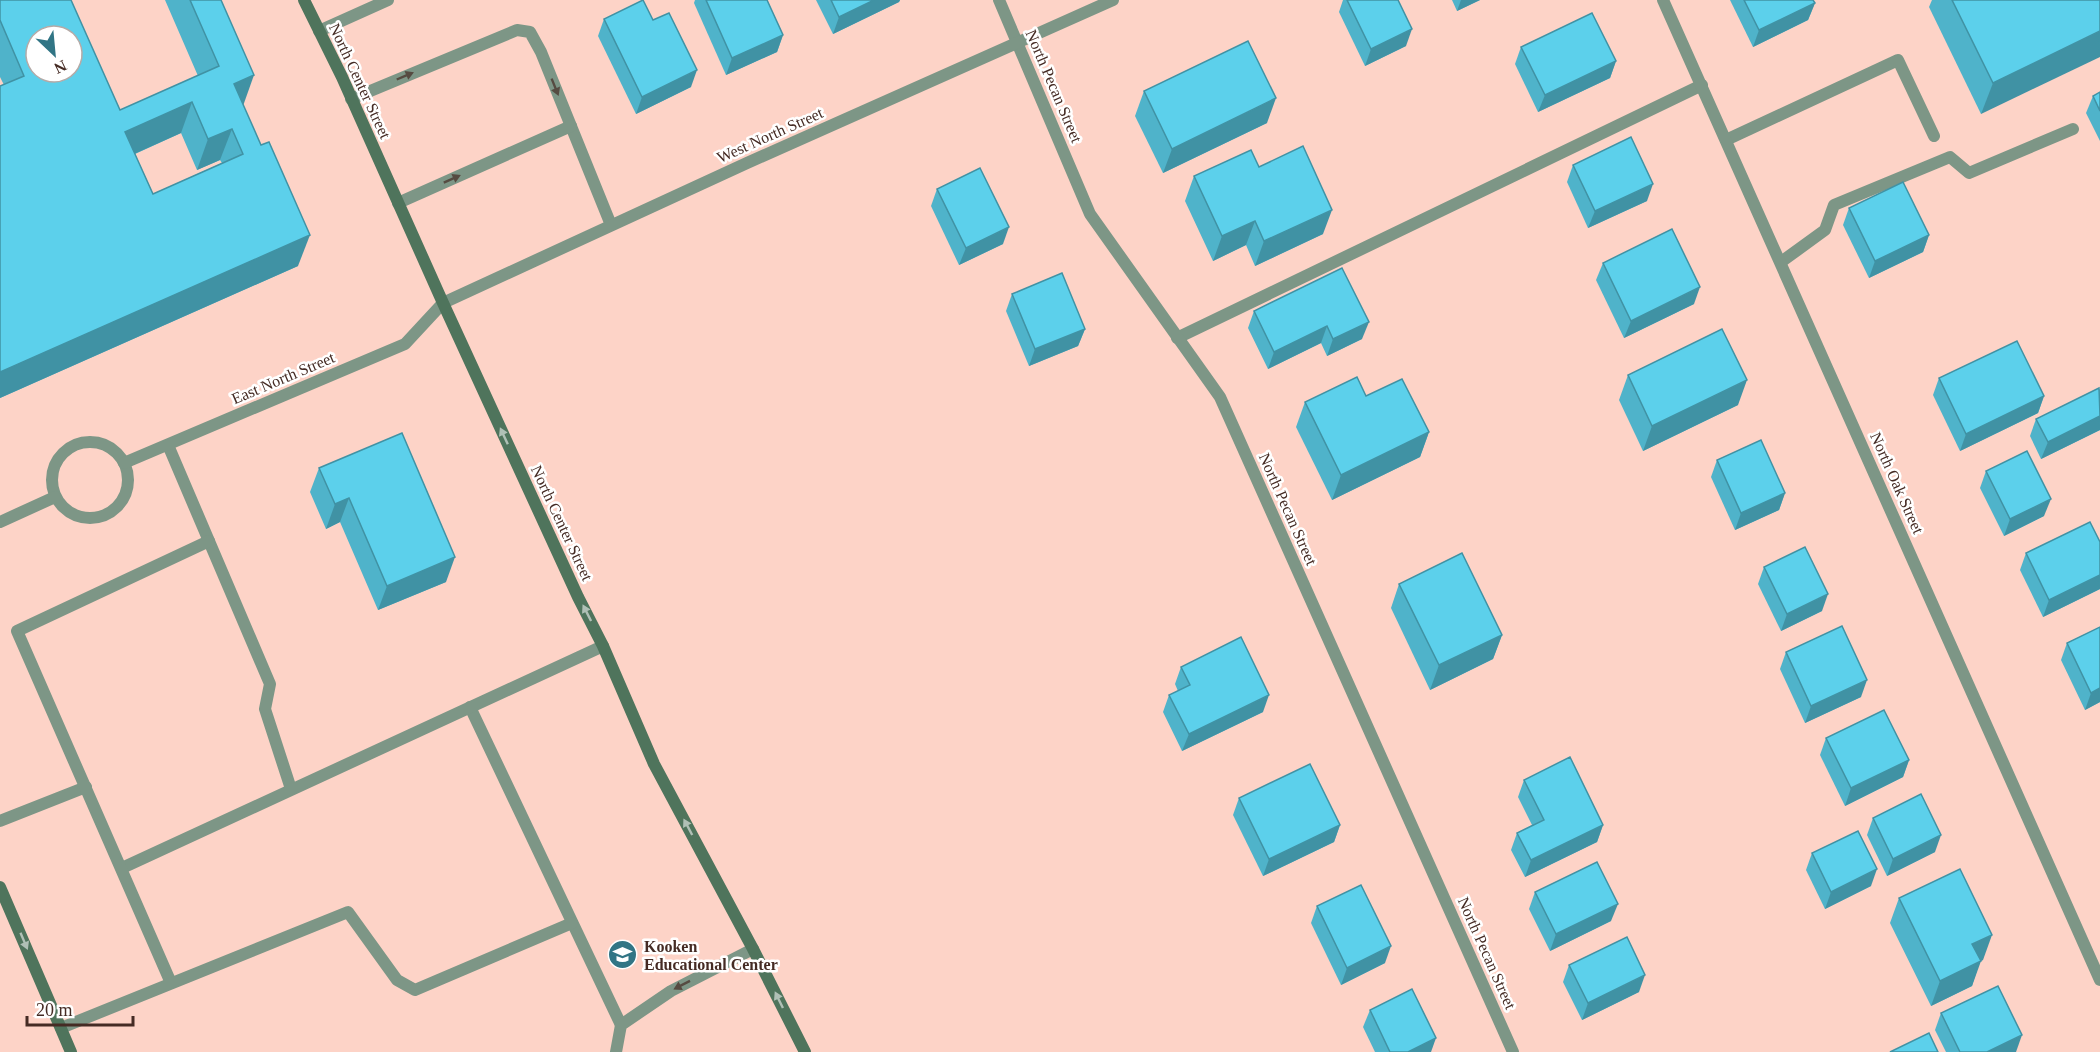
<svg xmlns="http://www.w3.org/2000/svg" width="2100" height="1052" viewBox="0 0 2100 1052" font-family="'Times New Roman',serif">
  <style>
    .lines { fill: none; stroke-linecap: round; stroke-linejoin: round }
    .lane { stroke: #7d9686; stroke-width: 12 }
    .street { stroke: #7d9686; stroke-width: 12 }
    .secondary { stroke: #4f745c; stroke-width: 12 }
    .wall { fill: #4fb3ca; fill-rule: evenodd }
    .shaded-wall { fill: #4092a4 }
    .building { fill: #5cd0eb; stroke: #4092a4; stroke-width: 1.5; fill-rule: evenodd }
    .oneway { fill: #564b41 }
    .oneway2 { fill: #b0c0b6 }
    .labels { text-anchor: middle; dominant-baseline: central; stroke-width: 5; stroke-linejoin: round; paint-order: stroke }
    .street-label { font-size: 16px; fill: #452b24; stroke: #fff }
    .poi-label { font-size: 16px; font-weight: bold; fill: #452b24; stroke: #fff; text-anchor: start }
  </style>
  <rect width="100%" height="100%" fill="#fdd3c7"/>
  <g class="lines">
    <g class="lane">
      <polyline points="319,31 388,0"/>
      <polyline points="351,99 517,30 530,32 541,52 611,225"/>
      <polyline points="1726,140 1898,60 1934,136"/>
      <polyline points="398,203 571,126"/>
      <polyline points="1781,262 1825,230 1834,205 1950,157 1969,173 2073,129"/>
      <polyline points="1177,338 1702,85"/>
      <polyline points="168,445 270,684 265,709 291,789"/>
      <polyline points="470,707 621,1025"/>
      <polyline points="0,821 86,787"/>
      <polyline points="122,868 603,646"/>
      <polyline points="171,983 17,631 209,541"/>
      <polyline points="61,1028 348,912 397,980 415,990 572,923"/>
      <polyline points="616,1052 621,1025 671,991 753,949"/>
    </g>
    <g class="street">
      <polyline points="999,0 1090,214 1220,397 1513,1052"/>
      <polyline points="1663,0 2100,980"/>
      <circle cx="90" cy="480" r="38"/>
      <polyline points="124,463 405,344 443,303 747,163 1113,0"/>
      <polyline points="0,522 55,497"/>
    </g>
    <g class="secondary">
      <polyline points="304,0 342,77 443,303 578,597 603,646 654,764 753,949 805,1052"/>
      <polyline points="0,887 71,1052"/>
    </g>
  </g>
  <g class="wall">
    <path d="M 0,0 L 120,110 L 198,76 L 165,0 L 221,0 L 243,105 L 298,266 L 0,398 L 4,85 L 0,77 ZM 181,133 L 197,170 L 220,160 L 222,163 L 153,194 L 135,154 Z"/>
    <polygon points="695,0 767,0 783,35 777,52 726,75 694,3"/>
    <polygon points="816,0 900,0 899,2 833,34"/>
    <polygon points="1343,0 1398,0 1406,46 1365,66 1339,12"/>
    <polygon points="1452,0 1480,0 1457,11"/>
    <polygon points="1730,0 1813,0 1815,3 1808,20 1753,47"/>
    <polygon points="1932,0 2100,0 1981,114 1929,7"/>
    <polygon points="604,19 653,20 691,87 636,114 598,36"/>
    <polygon points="1521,47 1616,61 1610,78 1538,112 1515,64"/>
    <polygon points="1144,91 1267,123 1163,173 1135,116"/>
    <polygon points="2100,92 2100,141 2086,113 2093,96"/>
    <polygon points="1573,165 1647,201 1588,228 1567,182"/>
    <polygon points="1259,167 1323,234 1255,266 1246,245 1213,261 1185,201 1194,176"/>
    <polygon points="937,189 1003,244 959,265 931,206"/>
    <polygon points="1849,208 1929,235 1923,252 1869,278 1843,225"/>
    <polygon points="1603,263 1694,304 1624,338 1596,280"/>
    <polygon points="1342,268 1362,339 1327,356 1321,343 1268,369 1248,328 1254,311"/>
    <polygon points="1012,294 1085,329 1078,346 1029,366 1006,311"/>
    <polygon points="1628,375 1738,405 1643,451 1619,400"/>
    <polygon points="1939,378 2044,396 2038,413 1960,451 1933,395"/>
    <polygon points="2100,389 2100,430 2041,459 2030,436 2036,419"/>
    <polygon points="1366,396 1429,432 1420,457 1332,500 1296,427 1305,402"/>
    <polygon points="1717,460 1785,493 1779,510 1735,530 1711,477"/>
    <polygon points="319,468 446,582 378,610 340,522 326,529 310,492"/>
    <polygon points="1986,471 2044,516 2004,536 1980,488"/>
    <polygon points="2100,542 2100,589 2043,617 2020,570 2026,553"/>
    <polygon points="1764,567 1822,611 1781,631 1758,584"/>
    <polygon points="1399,584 1502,635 1493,659 1430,690 1391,608"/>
    <polygon points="2100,627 2100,702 2085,710 2061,660 2067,643"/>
    <polygon points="1786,652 1861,697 1805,723 1780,669"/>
    <polygon points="1181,667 1263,712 1182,751 1163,712 1169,695 1178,691 1175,684"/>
    <polygon points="1826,738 1909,760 1903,777 1845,806 1820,755"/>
    <polygon points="1524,780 1603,825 1597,842 1525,877 1511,850 1517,833 1532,825 1518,797"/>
    <polygon points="1239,798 1340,825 1334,842 1263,876 1233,815"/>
    <polygon points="1873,818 1935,852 1887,876 1867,835"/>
    <polygon points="1812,853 1871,886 1825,909 1806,870"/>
    <polygon points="1535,892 1611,921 1550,951 1529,909"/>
    <polygon points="1899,898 1983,960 1980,961 1972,986 1931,1006 1890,923"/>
    <polygon points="1317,906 1385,963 1341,985 1311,923"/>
    <polygon points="1569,965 1639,992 1582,1020 1563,982"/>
    <polygon points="1370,1010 1431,1052 1375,1052 1363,1027"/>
    <polygon points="1941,1013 2016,1052 1946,1052 1935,1030"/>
  </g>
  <g class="shaded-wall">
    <polygon points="874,0 900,0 899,2 833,34 839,17"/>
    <polygon points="1461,0 1480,0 1457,11"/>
    <polygon points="1815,3 1808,20 1753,47 1759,30"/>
    <polygon points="1412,29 1406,46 1365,66 1371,49"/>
    <polygon points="2100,31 2100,57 1981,114 1993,83"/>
    <polygon points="783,35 777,52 726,75 732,58"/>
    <polygon points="1616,61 1610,78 1538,112 1545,95"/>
    <polygon points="697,70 691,87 636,114 642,97"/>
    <polygon points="254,75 243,106 234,84"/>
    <polygon points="1276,98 1267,123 1163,173 1172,149"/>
    <polygon points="192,102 181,133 114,163 125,132"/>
    <polygon points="232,129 220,160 197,170 208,139"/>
    <polygon points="1653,184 1647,201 1588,228 1595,211"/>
    <polygon points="1332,210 1323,234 1255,266 1264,241"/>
    <polygon points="1255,221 1246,245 1213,261 1222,236"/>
    <polygon points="1009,227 1003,244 959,265 966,248"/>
    <polygon points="310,235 298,266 0,398 0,372"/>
    <polygon points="1929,235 1923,252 1869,278 1875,261"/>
    <polygon points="1700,287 1694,304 1624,338 1631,321"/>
    <polygon points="1369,322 1362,339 1327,356 1333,339"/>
    <polygon points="1327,326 1321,343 1268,369 1274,352"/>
    <polygon points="1085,329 1078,346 1029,366 1035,349"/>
    <polygon points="1747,380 1738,405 1643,451 1652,426"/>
    <polygon points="2044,396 2038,413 1960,451 1966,434"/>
    <polygon points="2100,416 2100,430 2041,459 2048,442"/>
    <polygon points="1429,432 1420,457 1332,500 1341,475"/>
    <polygon points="1785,493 1779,510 1735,530 1741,513"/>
    <polygon points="349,498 340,522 326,529 335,504"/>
    <polygon points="2051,499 2044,516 2004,536 2010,519"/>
    <polygon points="455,557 446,582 378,610 387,586"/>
    <polygon points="2100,575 2100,589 2043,617 2049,600"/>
    <polygon points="1828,594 1822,611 1781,631 1787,614"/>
    <polygon points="1502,635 1493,659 1430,690 1439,665"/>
    <polygon points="1867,680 1861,697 1805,723 1811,706"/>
    <polygon points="2100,688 2100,702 2085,710 2091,693"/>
    <polygon points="1269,695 1263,712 1182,751 1189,734"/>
    <polygon points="1909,760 1903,777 1845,806 1851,788"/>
    <polygon points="1340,825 1334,842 1263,876 1269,859"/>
    <polygon points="1603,825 1597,842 1525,877 1531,860"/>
    <polygon points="1941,835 1935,852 1887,876 1893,859"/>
    <polygon points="1877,869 1871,886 1825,909 1831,892"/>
    <polygon points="1618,904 1611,921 1550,951 1556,934"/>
    <polygon points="1992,935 1983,960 1963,969 1972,944"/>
    <polygon points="1391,946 1385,963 1341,985 1347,968"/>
    <polygon points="1981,961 1972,986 1931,1006 1940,981"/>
    <polygon points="1645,975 1639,992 1582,1020 1588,1003"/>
    <polygon points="2022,1035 2016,1052 1987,1052"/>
    <polygon points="1436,1038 1431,1052 1408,1052"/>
  </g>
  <g class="building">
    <path d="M 0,0 L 71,0 L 120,110 L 219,66 L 190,0 L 221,0 L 254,75 L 234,84 L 261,145 L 269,142 L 310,235 L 0,372 L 0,86 L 24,76 L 0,20 ZM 36,36 L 72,36 L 72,72 L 36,72 ZM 192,102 L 208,139 L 232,129 L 243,154 L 153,194 L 125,132 Z"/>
    <polygon points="643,0 653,20 669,13 697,70 642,97 604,19"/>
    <polygon points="706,0 767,0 783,35 732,58"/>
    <polygon points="831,0 874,0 839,17"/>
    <polygon points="1347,0 1398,0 1412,29 1371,49"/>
    <polygon points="1744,0 1813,0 1815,3 1759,30"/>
    <polygon points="1952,0 2100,0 2100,31 1993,83"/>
    <polygon points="1592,13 1616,61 1545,95 1521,47"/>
    <polygon points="1248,41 1276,98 1172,149 1144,91"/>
    <polygon points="2100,92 2100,111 2093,96"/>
    <polygon points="1631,137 1653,184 1595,211 1573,165"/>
    <polygon points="1303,146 1332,210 1264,241 1255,221 1222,236 1194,176 1251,150 1259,167"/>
    <polygon points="980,168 1009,227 966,248 937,189"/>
    <polygon points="1903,182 1929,235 1875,261 1849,208"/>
    <polygon points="1672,229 1700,287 1631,321 1603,263"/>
    <polygon points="1342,268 1369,322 1333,339 1327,326 1274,352 1254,311"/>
    <polygon points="1062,273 1085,329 1035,349 1012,294"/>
    <polygon points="1722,329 1747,380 1652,426 1628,375"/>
    <polygon points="2017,341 2044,396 1966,434 1939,378"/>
    <polygon points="1357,377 1366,396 1402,379 1429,432 1341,475 1305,402"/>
    <polygon points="2099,388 2100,416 2048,442 2036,419"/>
    <polygon points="402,433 455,557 387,586 349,498 335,504 319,468"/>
    <polygon points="1761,440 1785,493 1741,513 1717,460"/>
    <polygon points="2027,451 2051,499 2010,519 1986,471"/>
    <polygon points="2090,522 2100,542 2100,575 2049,600 2026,553"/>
    <polygon points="1805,547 1828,594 1787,614 1764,567"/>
    <polygon points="1462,553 1502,635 1439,665 1399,584"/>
    <polygon points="1842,626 1867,680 1811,706 1786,652"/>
    <polygon points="2100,627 2100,688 2091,693 2067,643"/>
    <polygon points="1241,637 1269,695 1189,734 1169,695 1190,685 1181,667"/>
    <polygon points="1884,710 1909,760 1851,788 1826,738"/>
    <polygon points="1570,757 1603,825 1531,860 1517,833 1544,820 1524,780"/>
    <polygon points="1310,764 1340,825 1269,859 1239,798"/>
    <polygon points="1921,794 1941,835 1893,859 1873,818"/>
    <polygon points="1858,831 1877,869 1831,892 1812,853"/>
    <polygon points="1597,862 1618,904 1556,934 1535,892"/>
    <polygon points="1960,869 1992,935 1972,944 1981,961 1940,981 1899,898"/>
    <polygon points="1361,885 1391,946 1347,968 1317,906"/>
    <polygon points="1627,937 1645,975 1588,1003 1569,965"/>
    <polygon points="1998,986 2022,1035 1987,1052 1960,1052 1941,1013"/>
    <polygon points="1412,989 1436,1038 1408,1052 1390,1052 1370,1010"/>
    <polygon points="1929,1033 1938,1052 1890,1052"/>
  </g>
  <defs><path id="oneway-solid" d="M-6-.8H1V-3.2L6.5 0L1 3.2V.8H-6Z" transform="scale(1.5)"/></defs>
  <g class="oneway">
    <use href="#oneway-solid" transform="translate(405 76) rotate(-23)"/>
    <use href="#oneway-solid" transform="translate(555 87) rotate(68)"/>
    <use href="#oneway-solid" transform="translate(452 179) rotate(-24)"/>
    <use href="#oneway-solid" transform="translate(682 985) rotate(153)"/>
  </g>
  <g class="oneway2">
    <use href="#oneway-solid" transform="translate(504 436) rotate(-115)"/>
    <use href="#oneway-solid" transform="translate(587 613) rotate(-117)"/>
    <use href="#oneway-solid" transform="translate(688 827) rotate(-118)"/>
    <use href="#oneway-solid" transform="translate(24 941) rotate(67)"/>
    <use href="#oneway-solid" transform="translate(779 1000) rotate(-116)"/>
  </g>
  <defs>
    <symbol id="school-disc" viewBox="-11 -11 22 22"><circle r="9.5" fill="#317585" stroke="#fff"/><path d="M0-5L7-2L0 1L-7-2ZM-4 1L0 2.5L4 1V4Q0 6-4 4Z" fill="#fff"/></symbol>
  </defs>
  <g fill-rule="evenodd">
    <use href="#school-disc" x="606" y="938" width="33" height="33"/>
  </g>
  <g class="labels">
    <g class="street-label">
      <text transform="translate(360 81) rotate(65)">North Center Street</text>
      <text transform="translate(1054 86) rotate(67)">North Pecan Street</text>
      <text transform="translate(770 135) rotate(-24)">West North Street</text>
      <text transform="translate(283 378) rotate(-23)">East North Street</text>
      <text transform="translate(1897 483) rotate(66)">North Oak Street</text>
      <text transform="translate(1288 509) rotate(66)">North Pecan Street</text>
      <text transform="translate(562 523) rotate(65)">North Center Street</text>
      <text transform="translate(1487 953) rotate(66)">North Pecan Street</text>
    </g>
    <g class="poi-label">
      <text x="644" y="946">Kooken<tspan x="644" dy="18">Educational Center</tspan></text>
    </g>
  </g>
  <g transform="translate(54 54) rotate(154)"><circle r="28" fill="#ffffff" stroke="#b5aaa7" stroke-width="1.5"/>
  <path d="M0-4.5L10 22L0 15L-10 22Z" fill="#317585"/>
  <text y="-9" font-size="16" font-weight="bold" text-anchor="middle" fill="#452b24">N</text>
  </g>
  <path d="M27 1016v9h106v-9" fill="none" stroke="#452b24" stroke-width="3"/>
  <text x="36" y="1016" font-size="18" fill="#452b24" stroke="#ffffff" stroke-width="4.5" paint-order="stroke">20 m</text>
</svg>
